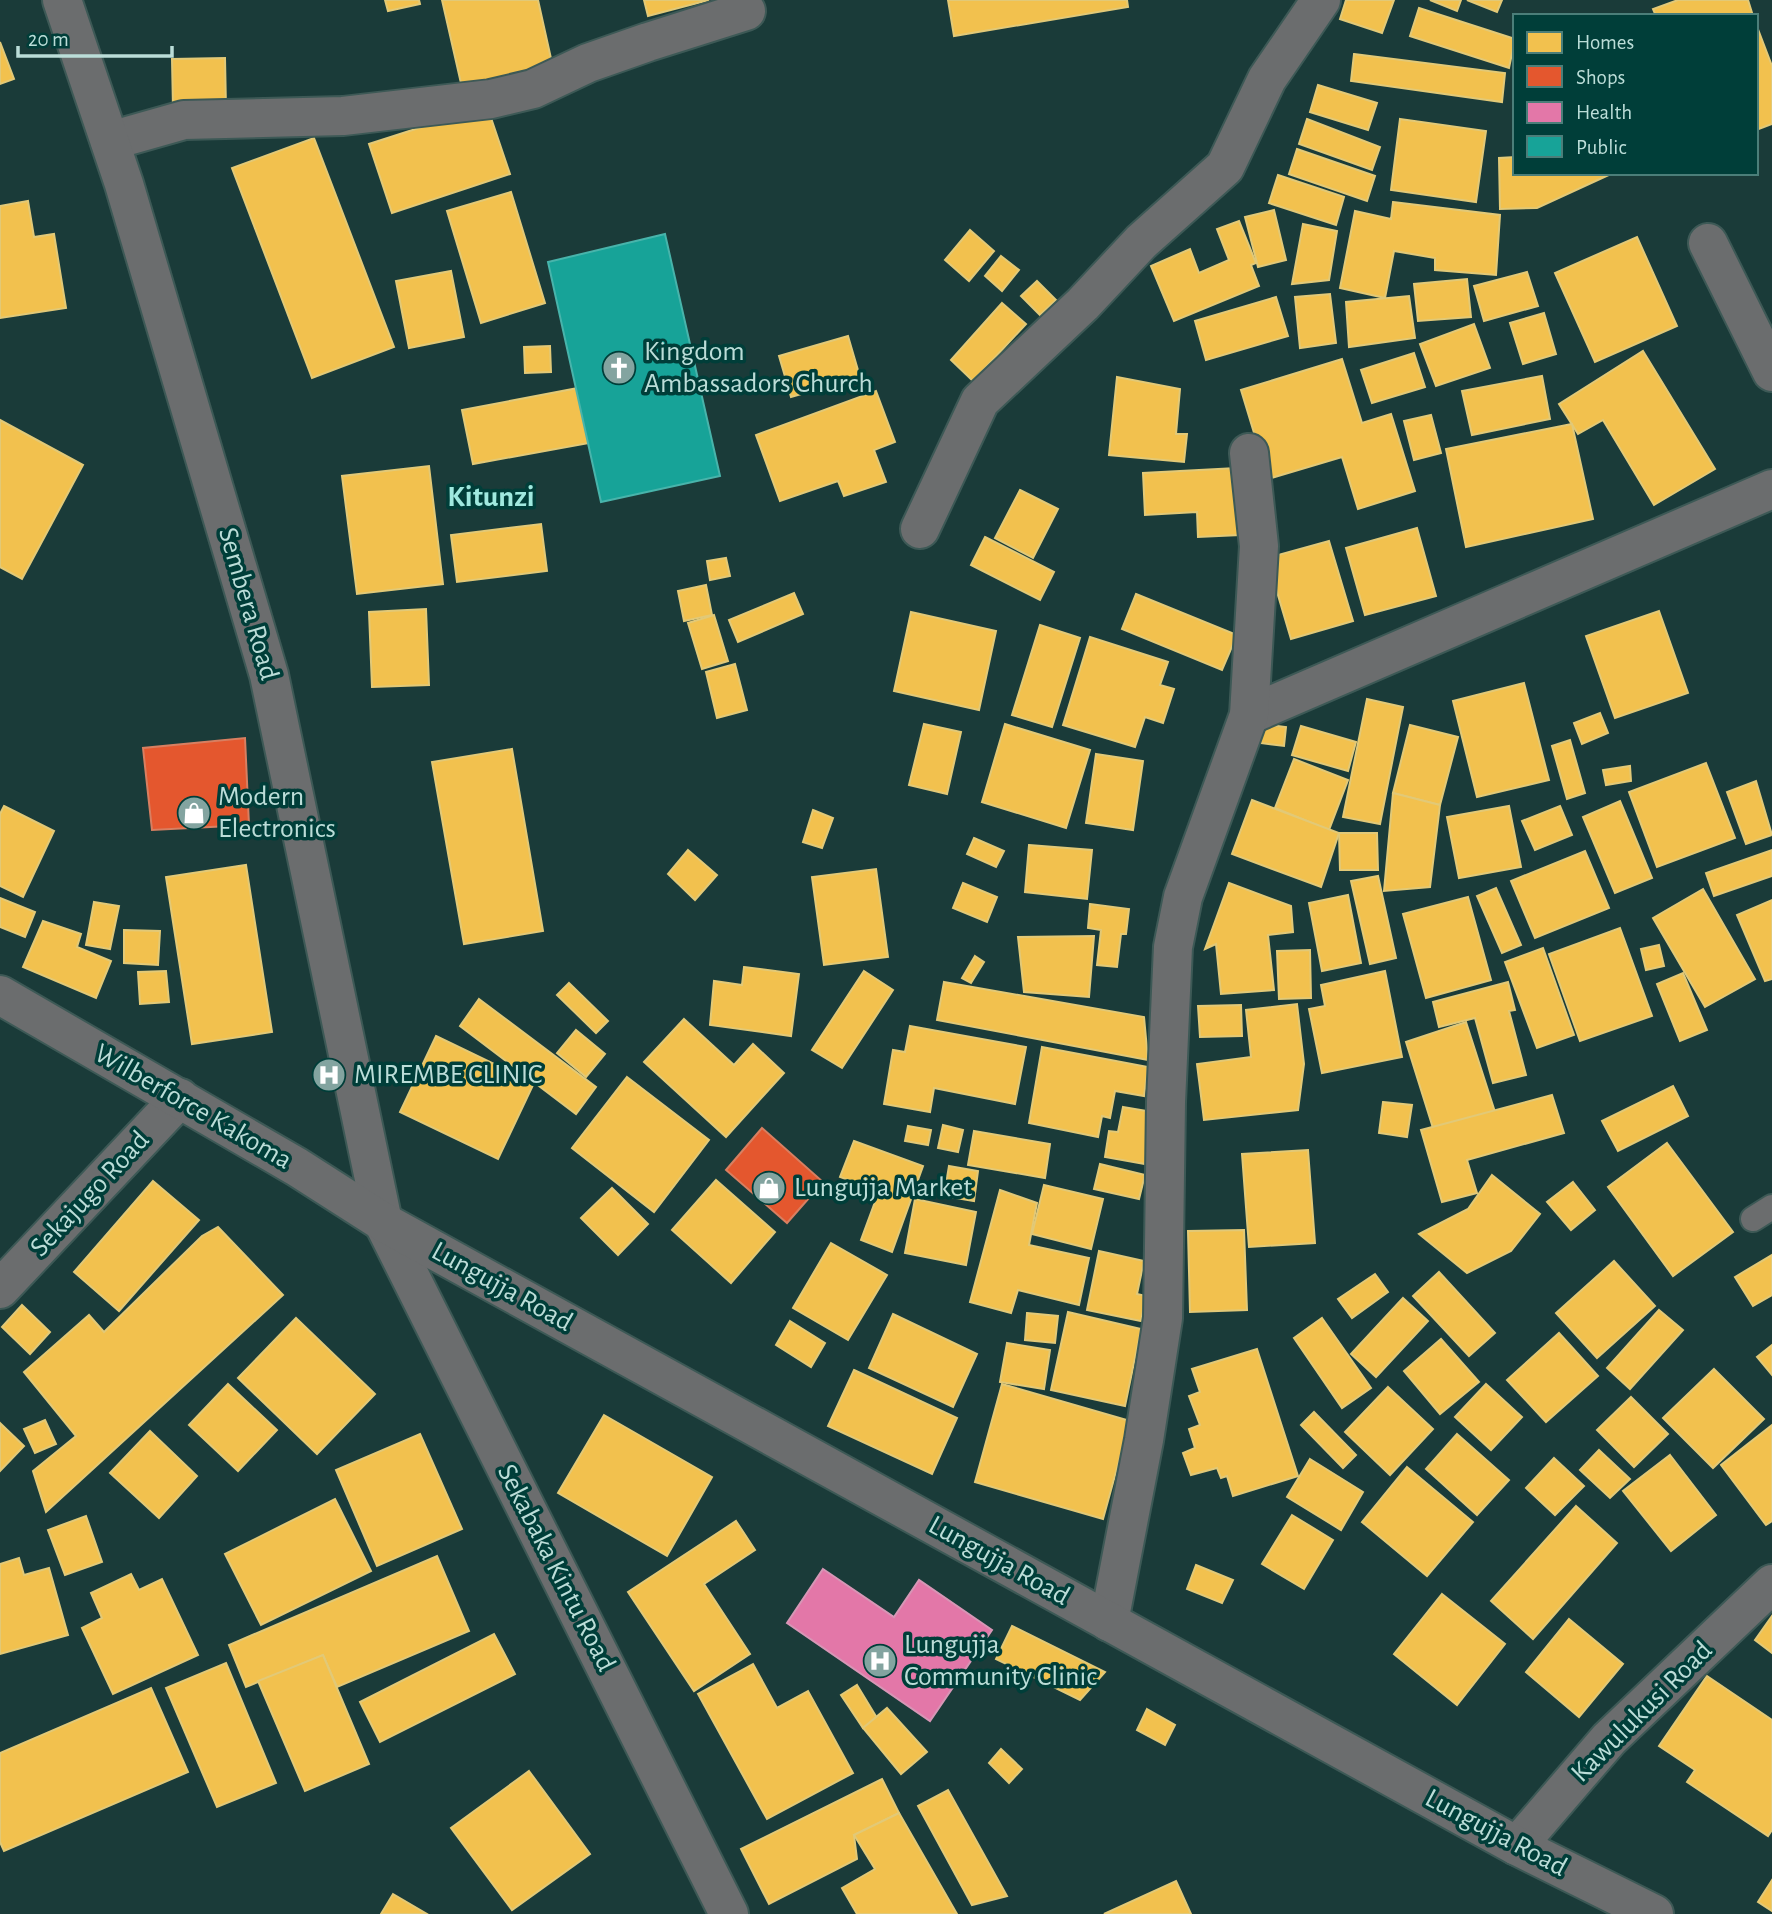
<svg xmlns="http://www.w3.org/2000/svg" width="1772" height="1914" viewBox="0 0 1772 1914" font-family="'Alegreya Sans',sans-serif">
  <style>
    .homes { fill: #f2c14e; stroke: #e2c977; stroke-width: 2 }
    .shops { fill: #e4572e; stroke: #d87f61; stroke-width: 2 }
    .health { fill: #e377a8; stroke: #d796b6; stroke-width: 2 }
    .public { fill: #17a398; stroke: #48b4ab; stroke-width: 2 }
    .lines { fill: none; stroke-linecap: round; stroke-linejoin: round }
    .service-casing { stroke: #3d5956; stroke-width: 28 }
    .minor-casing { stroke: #3d5956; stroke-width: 42 }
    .tertiary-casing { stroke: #3d5956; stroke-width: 42 }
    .service { stroke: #6b6d6e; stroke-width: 24 }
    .minor { stroke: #6b6d6e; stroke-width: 38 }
    .tertiary { stroke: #6b6d6e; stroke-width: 38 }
    .labels { text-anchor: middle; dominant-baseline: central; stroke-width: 7; stroke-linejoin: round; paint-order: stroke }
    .poi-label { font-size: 28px; fill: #bbddd8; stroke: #003e39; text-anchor: start }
    .street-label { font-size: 28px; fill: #bbddd8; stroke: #003e39 }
    .neighbourhood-label { font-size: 30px; font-weight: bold; fill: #a0e9df; stroke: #003e39 }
  </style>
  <rect width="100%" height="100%" fill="#1a3b39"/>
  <g class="homes">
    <polygon points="385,0 419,0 420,4 388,11"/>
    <polygon points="442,0 538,0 554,72 463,92"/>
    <polygon points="644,0 709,0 648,16"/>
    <polygon points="948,0 1127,0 1128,7 954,36"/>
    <polygon points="1346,0 1394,0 1382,33 1340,19"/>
    <polygon points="1430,0 1461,0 1457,11"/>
    <polygon points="1467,0 1502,0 1497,12"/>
    <polygon points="1678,0 1748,0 1753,16 1656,16 1653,9"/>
    <polygon points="1419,8 1515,39 1509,68 1410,36"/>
    <polygon points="1756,24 1772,66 1772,124 1756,130"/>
    <polygon points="0,42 14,79 0,84"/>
    <polygon points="1354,54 1505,73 1502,102 1351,81"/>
    <polygon points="225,58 226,108 173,108 172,59"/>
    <polygon points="1318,85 1377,103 1368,130 1310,112"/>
    <polygon points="487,106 510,174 392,213 369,144"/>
    <polygon points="1307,119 1380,147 1372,170 1299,144"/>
    <polygon points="1400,119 1486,131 1476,202 1391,190"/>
    <polygon points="314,138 394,347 312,378 232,168"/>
    <polygon points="1297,149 1375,176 1367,201 1289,174"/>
    <polygon points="1515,157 1515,173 1613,173 1537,208 1500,209 1499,158"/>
    <polygon points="1278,175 1344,197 1336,225 1269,203"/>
    <polygon points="511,192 545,303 481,323 447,211"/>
    <polygon points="28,201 34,237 54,234 66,308 0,318 0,206"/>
    <polygon points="1393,202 1500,215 1496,275 1435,270 1435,258 1394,251 1385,298 1340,288 1355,211 1391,219"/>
    <polygon points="1274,210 1286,260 1258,267 1245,217"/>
    <polygon points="1239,221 1256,263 1251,265 1259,286 1174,321 1151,266 1190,249 1199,273 1229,260 1217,229"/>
    <polygon points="1303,224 1337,231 1329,280 1292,284"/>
    <polygon points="970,230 994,251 969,281 945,260"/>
    <polygon points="1637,237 1677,326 1595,362 1555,273"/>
    <polygon points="1001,256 1019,270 1002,291 985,276"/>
    <polygon points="451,271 464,337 409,348 396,281"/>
    <polygon points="1527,272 1538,306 1484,321 1474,286"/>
    <polygon points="1467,279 1471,317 1418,321 1414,284"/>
    <polygon points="1037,281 1056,300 1040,315 1021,296"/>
    <polygon points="1330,294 1336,343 1300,348 1295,297"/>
    <polygon points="1409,296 1415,338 1349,347 1346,302"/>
    <polygon points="1276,297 1288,336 1206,360 1195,321"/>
    <polygon points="1002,303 1026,324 973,381 951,360"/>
    <polygon points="1544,313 1556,354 1523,364 1510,323"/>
    <polygon points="1474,324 1490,368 1436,386 1420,344"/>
    <polygon points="848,336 860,377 791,397 779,356"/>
    <polygon points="550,346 551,372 525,373 524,347"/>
    <polygon points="1643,351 1715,469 1654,505 1603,420 1578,434 1559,404"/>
    <polygon points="1414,353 1425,387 1372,403 1361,370"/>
    <polygon points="1342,359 1362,423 1391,414 1415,491 1358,509 1342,457 1268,479 1241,390"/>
    <polygon points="1542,376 1550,419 1472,435 1462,391"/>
    <polygon points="1117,377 1180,389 1176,434 1187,434 1184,462 1109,455"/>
    <polygon points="578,388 589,443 473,464 462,410"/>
    <polygon points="876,391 895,442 874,450 886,482 844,496 838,481 780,501 756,435"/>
    <polygon points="1431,415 1441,453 1414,460 1404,421"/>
    <polygon points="0,420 83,465 22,579 0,567"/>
    <polygon points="1572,424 1593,519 1466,547 1446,449"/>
    <polygon points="429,466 443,584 357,594 342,476"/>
    <polygon points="1236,468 1240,535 1198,537 1197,512 1145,515 1143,473"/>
    <polygon points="1020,490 1058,509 1033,558 995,538"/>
    <polygon points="541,524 547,571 457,582 451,535"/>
    <polygon points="1417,528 1436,596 1365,615 1346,548"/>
    <polygon points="985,537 1054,572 1040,600 971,565"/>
    <polygon points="1329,541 1353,621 1291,639 1267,558"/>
    <polygon points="726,558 730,576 710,580 707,561"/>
    <polygon points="706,585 712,615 684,621 678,591"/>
    <polygon points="794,593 803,614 738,642 729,620"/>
    <polygon points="1136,594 1237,635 1222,670 1122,629"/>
    <polygon points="426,609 429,685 372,687 369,612"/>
    <polygon points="1659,611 1688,693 1615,718 1586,636"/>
    <polygon points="911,612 996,631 979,710 894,691"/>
    <polygon points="714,615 728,661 702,669 688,623"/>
    <polygon points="1040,625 1080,638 1052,727 1012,715"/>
    <polygon points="1090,637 1168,662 1160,685 1174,689 1163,723 1145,717 1135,747 1063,725"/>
    <polygon points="735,664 747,710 717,718 706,672"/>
    <polygon points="1524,683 1549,780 1477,797 1453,701"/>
    <polygon points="1367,699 1403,707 1380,824 1343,817"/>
    <polygon points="1600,713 1608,733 1582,744 1574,723"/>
    <polygon points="924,724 961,732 947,794 909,785"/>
    <polygon points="1005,724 1090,750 1066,828 982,802"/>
    <polygon points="1262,724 1286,727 1284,746 1260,743"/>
    <polygon points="1410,725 1458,737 1440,805 1393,793"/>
    <polygon points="1301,726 1356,742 1348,771 1292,755"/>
    <polygon points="1570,740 1585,793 1567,799 1552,746"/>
    <polygon points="512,749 543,931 464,944 432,762"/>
    <polygon points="1096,754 1143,761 1133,830 1086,823"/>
    <polygon points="1294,759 1348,780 1329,830 1275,808"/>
    <polygon points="1706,763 1735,838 1657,867 1629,792"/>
    <polygon points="1630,766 1631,781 1606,785 1603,770"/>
    <polygon points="1756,781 1772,835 1746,844 1727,792"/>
    <polygon points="1393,793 1440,805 1430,887 1384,891"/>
    <polygon points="1252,800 1339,833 1321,887 1232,854"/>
    <polygon points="1620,801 1652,878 1615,893 1583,817"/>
    <polygon points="4,806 54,831 23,897 0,886 0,814"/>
    <polygon points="1509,806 1521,867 1459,878 1447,817"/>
    <polygon points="1560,806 1572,835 1535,850 1522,821"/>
    <polygon points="813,810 833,818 822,848 803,842"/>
    <polygon points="1339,833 1377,833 1378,870 1340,870"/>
    <polygon points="974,838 1004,851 996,867 967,854"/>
    <polygon points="1029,845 1092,850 1087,899 1025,892"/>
    <polygon points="688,850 717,875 695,900 668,874"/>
    <polygon points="1772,850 1772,876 1714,896 1706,873"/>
    <polygon points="1585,851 1609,908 1535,938 1511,881"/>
    <polygon points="246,865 272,1032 192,1044 166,877"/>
    <polygon points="876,869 888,957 824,965 812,877"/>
    <polygon points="1378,876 1396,958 1370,964 1351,881"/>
    <polygon points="963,883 997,897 987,922 953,908"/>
    <polygon points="1229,883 1291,906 1293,932 1268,935 1274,990 1221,994 1216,944 1205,949"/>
    <polygon points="1496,888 1521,945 1502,953 1477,896"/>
    <polygon points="1703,889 1755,979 1705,1007 1653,918"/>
    <polygon points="1348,895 1361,963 1322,971 1309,903"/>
    <polygon points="1468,897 1491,980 1426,998 1403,914"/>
    <polygon points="0,898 35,912 25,937 0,927"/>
    <polygon points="1772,900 1772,979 1765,981 1737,915"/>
    <polygon points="94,902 119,906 110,949 86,945"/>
    <polygon points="1090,904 1129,909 1126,934 1121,934 1117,967 1097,965 1101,930 1088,928"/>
    <polygon points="43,921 81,934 77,947 111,961 96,998 23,967"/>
    <polygon points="1620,928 1652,1016 1580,1041 1549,954"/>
    <polygon points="124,930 160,931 158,965 124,963"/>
    <polygon points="1094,936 1089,997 1024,992 1018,937"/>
    <polygon points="1659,945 1664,966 1646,970 1641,949"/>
    <polygon points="1543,948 1574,1035 1537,1048 1505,962"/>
    <polygon points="1310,950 1311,998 1279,999 1277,951"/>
    <polygon points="975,956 984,962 971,983 962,978"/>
    <polygon points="744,967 799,974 791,1036 710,1025 714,981 742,985"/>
    <polygon points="166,971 169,1002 140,1004 138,972"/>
    <polygon points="864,971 893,990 842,1068 812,1050"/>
    <polygon points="1385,971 1402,1057 1322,1073 1309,1009 1325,1006 1321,985"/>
    <polygon points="1683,973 1707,1030 1680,1041 1657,984"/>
    <polygon points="944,982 1144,1017 1148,1060 937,1020"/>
    <polygon points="1508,982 1515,1010 1509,1011 1526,1075 1493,1083 1475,1018 1439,1027 1433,1002"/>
    <polygon points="569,983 608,1021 596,1033 557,995"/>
    <polygon points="479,999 596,1087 576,1114 460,1026"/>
    <polygon points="1297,1004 1304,1064 1298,1110 1204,1120 1197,1064 1251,1057 1246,1010"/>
    <polygon points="1241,1005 1242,1036 1200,1037 1198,1006"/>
    <polygon points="684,1019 734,1065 753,1044 784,1073 726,1137 644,1062"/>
    <polygon points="1466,1022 1495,1112 1433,1128 1406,1042"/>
    <polygon points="910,1026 1026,1047 1015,1104 934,1088 930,1112 884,1104 893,1050 905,1052"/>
    <polygon points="576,1030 605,1054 586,1077 557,1053"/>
    <polygon points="436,1036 534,1083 498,1159 400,1112"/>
    <polygon points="1042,1047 1148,1067 1144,1096 1115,1091 1110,1118 1102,1116 1098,1137 1029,1123"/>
    <polygon points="627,1077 709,1140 654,1212 572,1148"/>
    <polygon points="1673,1086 1688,1116 1618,1151 1602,1121"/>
    <polygon points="1552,1095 1564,1133 1467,1160 1477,1193 1442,1202 1421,1130"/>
    <polygon points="1383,1102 1412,1105 1407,1137 1379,1133"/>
    <polygon points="1123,1107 1153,1112 1145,1164 1105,1157 1109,1131 1118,1132"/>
    <polygon points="943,1125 963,1130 958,1152 938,1148"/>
    <polygon points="908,1126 931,1130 928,1145 905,1141"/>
    <polygon points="974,1131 1050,1144 1045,1178 968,1165"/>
    <polygon points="854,1141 923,1166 892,1252 861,1240 879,1191 840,1177"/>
    <polygon points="1667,1143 1733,1232 1673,1276 1608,1187"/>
    <polygon points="1308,1150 1315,1243 1249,1247 1242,1154"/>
    <polygon points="1100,1164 1145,1175 1139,1199 1094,1189"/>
    <polygon points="949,1166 978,1171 974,1201 944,1196"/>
    <polygon points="1492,1175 1540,1214 1511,1251 1467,1273 1419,1234 1468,1209"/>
    <polygon points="716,1180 775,1232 731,1283 672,1230"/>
    <polygon points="153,1181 199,1220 119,1311 74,1272"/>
    <polygon points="1573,1182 1595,1210 1571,1230 1547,1202"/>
    <polygon points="1044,1185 1103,1199 1091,1249 1032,1234"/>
    <polygon points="612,1188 648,1224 618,1255 581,1218"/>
    <polygon points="1000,1190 1037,1203 1029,1245 1089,1258 1079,1305 1018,1290 1011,1313 970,1302"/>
    <polygon points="915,1199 976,1212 966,1265 905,1253"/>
    <polygon points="218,1227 283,1295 46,1512 33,1471 76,1436 24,1372 89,1315 104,1332 202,1236"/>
    <polygon points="1244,1230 1247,1310 1190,1312 1188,1231"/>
    <polygon points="831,1243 887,1275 848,1340 793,1308"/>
    <polygon points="1099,1251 1144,1261 1137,1294 1146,1296 1141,1321 1087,1310"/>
    <polygon points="1772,1255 1772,1295 1753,1306 1735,1277"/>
    <polygon points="1614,1261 1655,1306 1597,1358 1556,1313"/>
    <polygon points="1439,1272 1495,1333 1469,1356 1413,1296"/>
    <polygon points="1375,1274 1388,1292 1352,1318 1338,1299"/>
    <polygon points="1403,1298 1428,1321 1376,1377 1351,1354"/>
    <polygon points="22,1305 50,1332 30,1354 2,1327"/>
    <polygon points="1659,1310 1683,1330 1630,1389 1607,1368"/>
    <polygon points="1068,1312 1141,1329 1125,1406 1051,1390"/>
    <polygon points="1027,1313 1058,1316 1055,1343 1025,1340"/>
    <polygon points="893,1314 977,1354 953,1407 869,1368"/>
    <polygon points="296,1318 375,1394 317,1454 238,1378"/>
    <polygon points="1322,1318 1371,1388 1342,1408 1294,1338"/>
    <polygon points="790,1321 825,1343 811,1367 776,1345"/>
    <polygon points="1559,1333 1598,1376 1546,1422 1507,1380"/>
    <polygon points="1441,1339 1479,1382 1440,1414 1404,1371"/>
    <polygon points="1007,1343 1050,1350 1044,1389 1000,1382"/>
    <polygon points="1772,1345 1772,1375 1757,1357"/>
    <polygon points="1257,1349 1298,1476 1233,1496 1227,1476 1221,1478 1217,1468 1191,1475 1183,1453 1195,1448 1189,1429 1200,1425 1189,1396 1200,1392 1192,1369"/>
    <polygon points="1714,1369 1764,1419 1713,1468 1663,1418"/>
    <polygon points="854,1370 957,1418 932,1474 828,1426"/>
    <polygon points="228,1384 277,1430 238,1471 189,1425"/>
    <polygon points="1002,1384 1130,1421 1103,1519 975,1482"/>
    <polygon points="1486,1384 1522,1417 1491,1450 1455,1417"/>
    <polygon points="1388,1387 1433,1429 1390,1475 1345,1432"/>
    <polygon points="1631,1397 1668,1434 1634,1467 1597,1430"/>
    <polygon points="1314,1412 1356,1455 1343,1468 1301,1425"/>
    <polygon points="604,1415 712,1477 667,1556 558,1493"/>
    <polygon points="45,1420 56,1444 35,1453 24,1429"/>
    <polygon points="0,1423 24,1446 0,1471"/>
    <polygon points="1772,1425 1772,1521 1766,1525 1721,1465"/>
    <polygon points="150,1431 197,1476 159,1518 110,1473"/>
    <polygon points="420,1434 462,1529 377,1566 336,1470"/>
    <polygon points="1457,1434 1509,1480 1477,1515 1426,1469"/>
    <polygon points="1599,1450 1630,1479 1610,1498 1580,1470"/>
    <polygon points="1670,1455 1716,1515 1671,1551 1623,1491"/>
    <polygon points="1554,1458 1584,1486 1555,1515 1526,1488"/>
    <polygon points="1310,1459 1363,1492 1341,1530 1287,1497"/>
    <polygon points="1407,1467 1473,1522 1427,1576 1362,1522"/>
    <polygon points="335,1499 371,1571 261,1625 225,1554"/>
    <polygon points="1576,1506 1617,1543 1533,1639 1491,1601"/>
    <polygon points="1292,1515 1333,1540 1304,1589 1262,1564"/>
    <polygon points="86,1516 102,1562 65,1575 48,1530"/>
    <polygon points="736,1521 755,1550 704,1584 750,1654 694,1691 628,1592"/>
    <polygon points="437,1556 469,1631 337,1687 323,1655 246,1687 229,1645"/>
    <polygon points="19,1558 24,1575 49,1568 68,1635 0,1654 0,1564"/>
    <polygon points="1196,1565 1233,1580 1222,1603 1187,1589"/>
    <polygon points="131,1574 139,1590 162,1579 198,1655 113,1694 82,1628 102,1618 91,1593"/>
    <polygon points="1442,1594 1505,1644 1457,1705 1394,1654"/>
    <polygon points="1772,1616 1772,1653 1755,1640"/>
    <polygon points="1569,1619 1623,1664 1579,1717 1526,1672"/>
    <polygon points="1012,1626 1105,1672 1080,1700 996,1659"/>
    <polygon points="494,1634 515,1674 380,1742 360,1702"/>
    <polygon points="323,1655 369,1764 305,1791 258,1681"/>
    <polygon points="226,1663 276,1783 217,1807 166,1688"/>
    <polygon points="753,1664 777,1708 808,1691 853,1773 767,1819 698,1694"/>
    <polygon points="1707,1676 1772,1720 1772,1830 1768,1836 1687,1782 1695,1770 1659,1746"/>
    <polygon points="857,1685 877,1718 863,1728 841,1695"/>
    <polygon points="151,1688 188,1772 4,1851 0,1842 0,1753"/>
    <polygon points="887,1708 927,1752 901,1774 863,1728"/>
    <polygon points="1147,1709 1175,1725 1165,1745 1137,1730"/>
    <polygon points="1001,1749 1022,1769 1009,1783 989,1763"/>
    <polygon points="529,1771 590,1854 512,1910 451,1828"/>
    <polygon points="882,1779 899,1813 854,1835 857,1859 769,1904 741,1849"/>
    <polygon points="948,1790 1007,1896 972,1905 918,1806"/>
    <polygon points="899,1813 957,1914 857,1914 842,1888 875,1869 854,1835"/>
    <polygon points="1772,1880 1772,1911 1758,1902"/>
    <polygon points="1176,1881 1191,1914 1104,1914"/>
    <polygon points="393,1894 427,1914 381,1914"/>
  </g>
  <g class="shops">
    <polygon points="245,738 249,825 152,830 143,748"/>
    <polygon points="762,1128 823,1182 787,1223 726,1170"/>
  </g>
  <polygon class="health" points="823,1569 894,1617 919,1580 992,1630 930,1721 787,1623"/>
  <polygon class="public" points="665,234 720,476 601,502 548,262"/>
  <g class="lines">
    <defs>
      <polyline id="service" points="1753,1219 1772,1207"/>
      <g id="minor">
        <polyline points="110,141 184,120 343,116 491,99 533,89 588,63 648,42 746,11"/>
        <polyline points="1708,243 1772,372"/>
        <polyline points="920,529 980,401 1083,304 1141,242 1225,167 1267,79 1321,0"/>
        <polyline points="1249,715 1772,489"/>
        <polyline points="383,1222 729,1914"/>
        <polyline points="0,1289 180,1098"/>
        <polyline points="1109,1622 1144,1440 1163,1318 1166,1102 1173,947 1183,897 1249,715 1259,546 1249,453"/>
        <polyline points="1517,1846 1609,1739 1772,1584"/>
      </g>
      <g id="tertiary">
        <polyline points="62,0 124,184 269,675 383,1222"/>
        <polyline points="0,995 297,1167 383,1222 1517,1846 1654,1914"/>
      </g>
    </defs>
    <use href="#service" class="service-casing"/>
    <use href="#minor" class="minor-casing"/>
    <use href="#tertiary" class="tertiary-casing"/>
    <use href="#service" class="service"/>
    <use href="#minor" class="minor"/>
    <use href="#tertiary" class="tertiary"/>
  </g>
  <defs>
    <symbol id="church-disc" viewBox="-11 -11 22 22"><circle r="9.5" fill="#83a4a0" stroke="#003e39"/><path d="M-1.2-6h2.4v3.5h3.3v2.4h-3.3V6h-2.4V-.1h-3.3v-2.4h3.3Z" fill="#fff"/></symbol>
    <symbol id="shop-disc" viewBox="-11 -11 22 22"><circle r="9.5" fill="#83a4a0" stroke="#003e39"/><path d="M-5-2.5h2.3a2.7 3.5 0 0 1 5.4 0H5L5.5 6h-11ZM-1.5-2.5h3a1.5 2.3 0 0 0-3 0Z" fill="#fff"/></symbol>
    <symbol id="hospital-disc" viewBox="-11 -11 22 22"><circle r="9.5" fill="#83a4a0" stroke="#003e39"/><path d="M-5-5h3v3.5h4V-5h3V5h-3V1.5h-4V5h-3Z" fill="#fff"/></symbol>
  </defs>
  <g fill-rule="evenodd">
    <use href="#church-disc" x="600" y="349" width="38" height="38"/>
    <use href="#shop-disc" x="175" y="794" width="38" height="38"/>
    <use href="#hospital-disc" x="310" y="1056" width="38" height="38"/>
    <use href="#shop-disc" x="750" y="1169" width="38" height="38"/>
    <use href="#hospital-disc" x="861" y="1642" width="38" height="38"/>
  </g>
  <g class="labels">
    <g class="poi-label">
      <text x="644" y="352">Kingdom<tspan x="644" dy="32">Ambassadors Church</tspan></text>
      <text x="218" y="797">Modern<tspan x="218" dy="32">Electronics</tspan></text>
      <text x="354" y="1075">MIREMBE CLINIC</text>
      <text x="794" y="1188">Lungujja Market</text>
      <text x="904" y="1645">Lungujja<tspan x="904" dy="32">Community Clinic</tspan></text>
    </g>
    <g class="street-label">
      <text transform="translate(248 604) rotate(74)">Sembera Road</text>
      <text transform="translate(193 1107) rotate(30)">Wilberforce Kakoma</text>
      <text transform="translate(90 1194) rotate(-47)">Sekajugo Road</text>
      <text transform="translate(502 1287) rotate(29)">Lungujja Road</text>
      <text transform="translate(999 1561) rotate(29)">Lungujja Road</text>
      <text transform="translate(556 1568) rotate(63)">Sekabaka Kintu Road</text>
      <text transform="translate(1642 1712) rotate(-45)">Kawulukusi Road</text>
      <text transform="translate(1496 1833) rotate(28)">Lungujja Road</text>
    </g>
    <g class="neighbourhood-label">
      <text x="491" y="497">Kitunzi</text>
    </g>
  </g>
  <rect x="1513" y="14" width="245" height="161" fill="#003e39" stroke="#4b7e79" stroke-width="2"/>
  <rect x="1527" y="32" width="35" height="21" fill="#f2c14e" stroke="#4b7e79" stroke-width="2"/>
  <text x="1576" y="49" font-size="21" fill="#bbddd8">Homes</text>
  <rect x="1527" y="66" width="35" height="21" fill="#e4572e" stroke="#4b7e79" stroke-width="2"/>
  <text x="1576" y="84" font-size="21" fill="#bbddd8">Shops</text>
  <rect x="1527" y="102" width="35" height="21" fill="#e377a8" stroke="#4b7e79" stroke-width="2"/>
  <text x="1576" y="119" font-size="21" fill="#bbddd8">Health</text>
  <rect x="1527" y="136" width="35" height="21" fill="#17a398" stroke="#4b7e79" stroke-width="2"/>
  <text x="1576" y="154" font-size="21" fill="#bbddd8">Public</text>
  <path d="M18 46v10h154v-10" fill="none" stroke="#bbddd8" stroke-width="3.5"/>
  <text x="28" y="46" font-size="21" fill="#bbddd8" stroke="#003e39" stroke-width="5" paint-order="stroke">20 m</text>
</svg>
